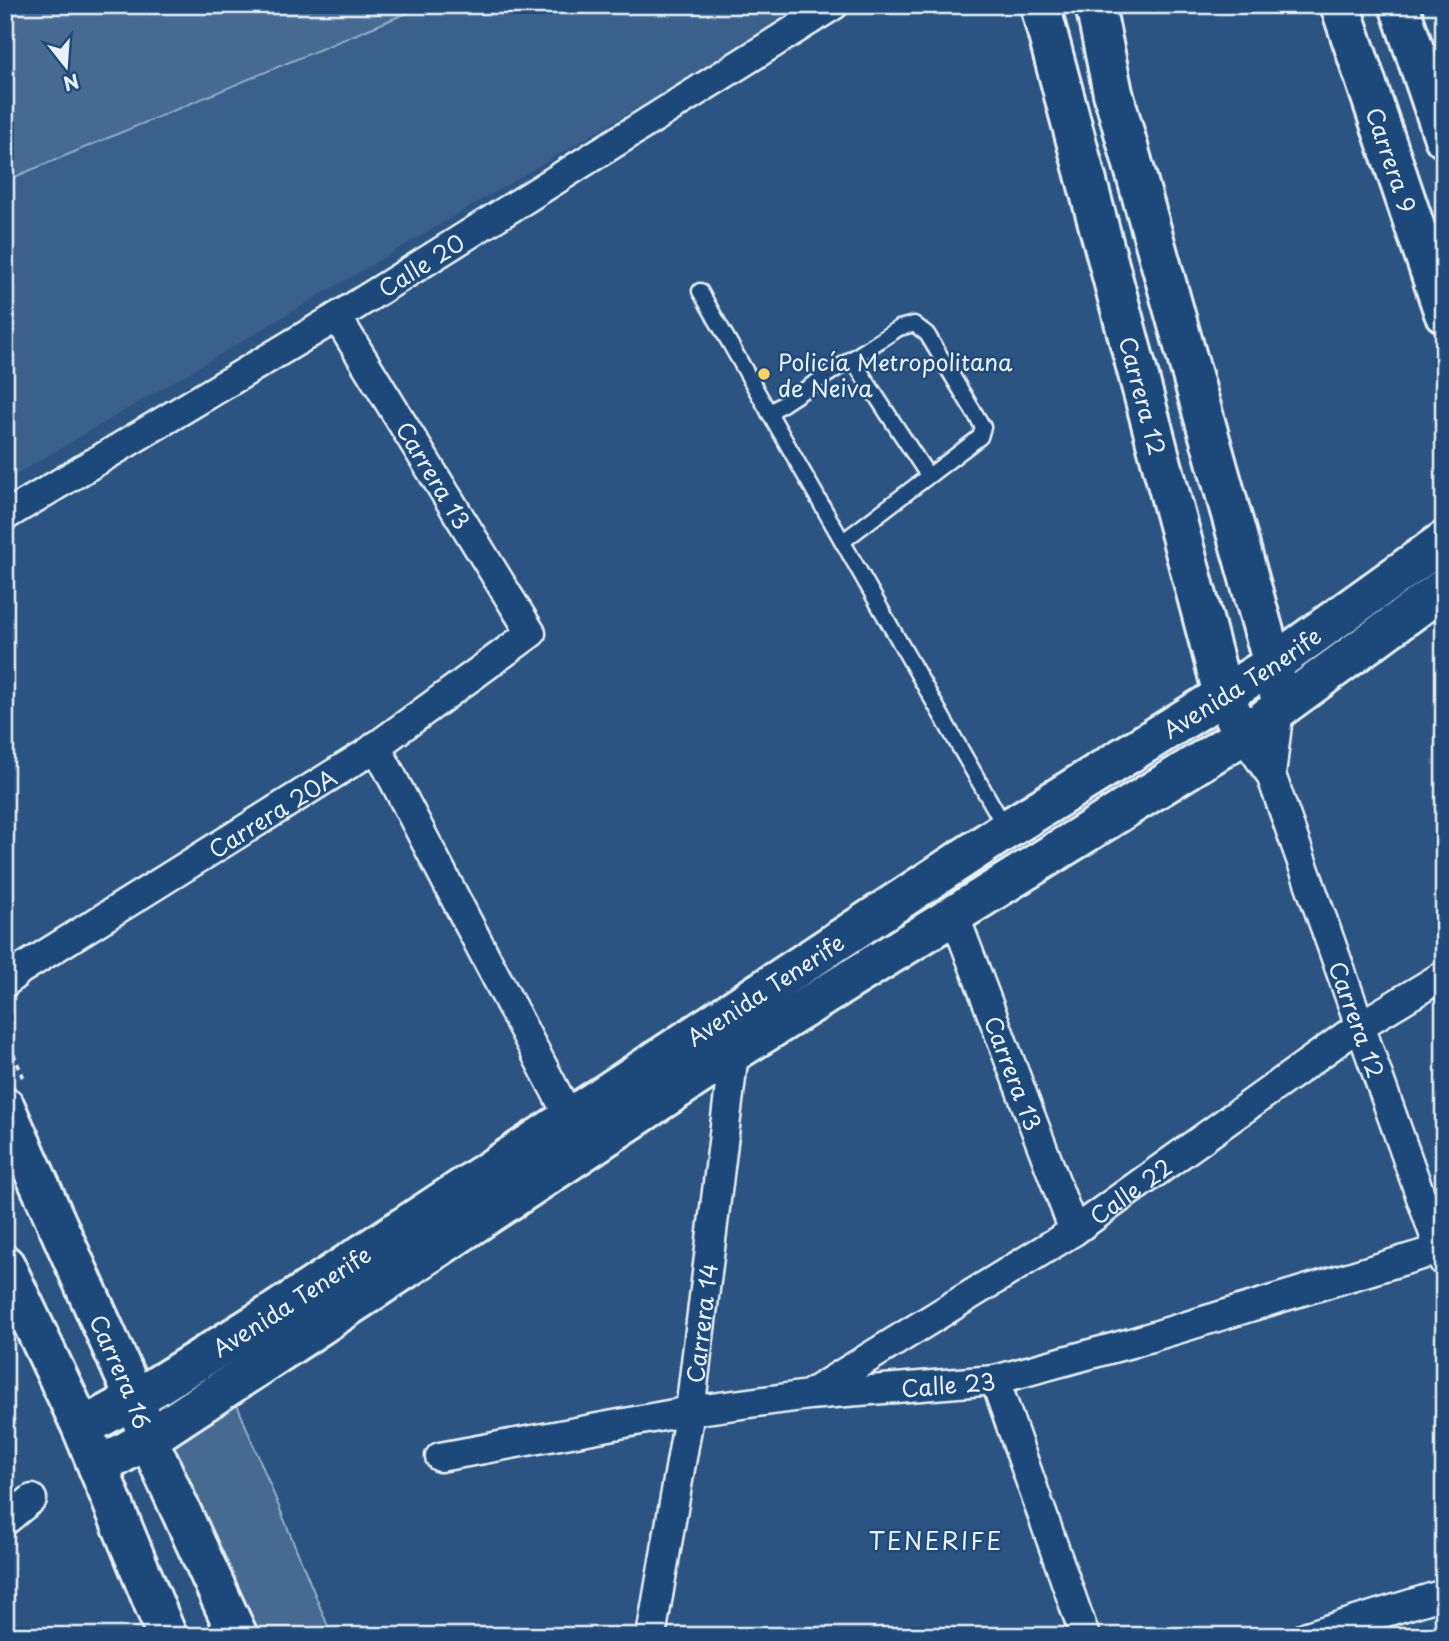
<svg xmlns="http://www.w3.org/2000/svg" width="1449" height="1641" viewBox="0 0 1449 1641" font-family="'Playpen Sans',sans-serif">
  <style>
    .built { fill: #3a608b }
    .green { fill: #476b93; stroke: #98aec6; stroke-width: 2 }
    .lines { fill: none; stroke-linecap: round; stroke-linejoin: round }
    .service-casing { stroke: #e8f1f8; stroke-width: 19 }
    .minor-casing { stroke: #e8f1f8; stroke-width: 33 }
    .secondary-casing { stroke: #e8f1f8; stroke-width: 44 }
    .primary-casing { stroke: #e8f1f8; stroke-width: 44 }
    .path { stroke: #e8f1f8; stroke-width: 4.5; stroke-dasharray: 5 5; stroke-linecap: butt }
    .service { stroke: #1f4a7a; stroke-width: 14 }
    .minor { stroke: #1f4a7a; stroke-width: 28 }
    .secondary { stroke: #1f4a7a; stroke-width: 38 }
    .primary { stroke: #1f4a7a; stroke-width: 38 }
    .poi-dot { fill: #ffd166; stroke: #1f4a7a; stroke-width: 2.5 }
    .labels { text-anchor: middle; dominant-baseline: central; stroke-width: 5; stroke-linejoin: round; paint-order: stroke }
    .street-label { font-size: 23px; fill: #e8f1f8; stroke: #1f4a7a }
    .poi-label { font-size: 23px; fill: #e8f1f8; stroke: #1f4a7a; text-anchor: start }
    .neighbourhood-label { font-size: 24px; letter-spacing: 2px; fill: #e8f1f8; stroke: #1f4a7a }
  </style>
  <rect width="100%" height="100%" fill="#2b5482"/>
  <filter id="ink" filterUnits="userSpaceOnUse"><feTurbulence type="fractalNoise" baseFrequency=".0143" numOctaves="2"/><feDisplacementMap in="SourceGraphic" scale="14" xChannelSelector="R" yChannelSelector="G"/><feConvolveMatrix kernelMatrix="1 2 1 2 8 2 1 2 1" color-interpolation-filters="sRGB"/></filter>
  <g filter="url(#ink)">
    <polygon class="built" points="5,5 812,5 5,481"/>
    <g class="green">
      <polygon points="5,5 426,5 5,181"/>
      <polygon points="229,1385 332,1636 238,1636 148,1439"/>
    </g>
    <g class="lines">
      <defs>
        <g id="service">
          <polyline points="700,291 1006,829"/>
          <polyline points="852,359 927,474"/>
          <polyline points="769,413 899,328 914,324 927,334 983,427 980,437 842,542"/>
        </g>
        <g id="minor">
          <path id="s1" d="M 5,516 L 337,317 L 834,5"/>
          <path id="s2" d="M 1243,735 L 1271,775 L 1444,1262"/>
          <polyline points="376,746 569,1117"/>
          <polyline points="1271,775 1279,707"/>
          <path id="s3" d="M 954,914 L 1074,1231"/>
          <path id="s4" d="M 5,983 L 20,970 L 367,753 L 531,633 L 337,317"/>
          <polyline points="995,1380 1085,1636"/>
          <path id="s5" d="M 813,1392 L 1074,1231 L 1358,1027 L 1444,975"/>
          <path id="s6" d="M 440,1457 L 690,1411 L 809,1395 L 995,1380 L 1131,1343 L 1444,1248"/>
          <polyline points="5,1521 32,1499"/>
          <path id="s7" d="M 651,1636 L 690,1411 L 736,1037"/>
          <polyline points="1307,1636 1444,1594"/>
        </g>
        <g id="secondary">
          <path id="s8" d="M 1040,5 L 1223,694 L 1233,715"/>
          <polyline points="1095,5 1113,93 1273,664 1277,688"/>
          <path id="s9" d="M 1340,5 L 1444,313"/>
          <polyline points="1399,5 1444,138"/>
          <path id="s10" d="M 82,1428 L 155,1387 L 270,1315 L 1006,830 L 1273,664 L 1444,541"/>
          <polyline points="98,1467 148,1439 737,1050 1243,735 1444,588"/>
        </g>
        <g id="primary">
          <path id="s11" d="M 5,1107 L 135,1399 L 148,1439 L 238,1636"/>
          <polyline points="5,1265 82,1428 167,1636"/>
        </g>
      </defs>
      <use href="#service" class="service-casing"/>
      <use href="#minor" class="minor-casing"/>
      <use href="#secondary" class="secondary-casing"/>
      <use href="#primary" class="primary-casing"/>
      <polyline class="path" points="5,1036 23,1077"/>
      <use href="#service" class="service"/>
      <use href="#minor" class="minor"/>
      <use href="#secondary" class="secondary"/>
      <use href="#primary" class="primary"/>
    </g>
  </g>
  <circle class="poi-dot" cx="764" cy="374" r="7"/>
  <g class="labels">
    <g class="street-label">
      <text stroke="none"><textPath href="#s9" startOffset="163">Carrera 9</textPath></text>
      <text stroke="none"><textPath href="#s1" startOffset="486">Calle 20</textPath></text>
      <text stroke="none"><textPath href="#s8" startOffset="404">Carrera 12</textPath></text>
      <text transform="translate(434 475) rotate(59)">Carrera 13</text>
      <text stroke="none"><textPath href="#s10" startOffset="1379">Avenida Tenerife</textPath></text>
      <text stroke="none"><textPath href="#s4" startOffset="317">Carrera 20A</textPath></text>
      <text stroke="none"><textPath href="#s10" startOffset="812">Avenida Tenerife</textPath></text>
      <text stroke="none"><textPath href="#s2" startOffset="308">Carrera 12</textPath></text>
      <text stroke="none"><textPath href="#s3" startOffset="170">Carrera 13</textPath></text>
      <text stroke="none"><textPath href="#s5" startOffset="376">Calle 22</textPath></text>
      <text stroke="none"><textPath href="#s10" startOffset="245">Avenida Tenerife</textPath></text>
      <text stroke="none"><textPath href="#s7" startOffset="317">Carrera 14</textPath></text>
      <text stroke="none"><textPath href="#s11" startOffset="289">Carrera 16</textPath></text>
      <text stroke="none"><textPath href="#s6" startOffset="514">Calle 23</textPath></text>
    </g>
    <g class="poi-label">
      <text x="778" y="361">Policía Metropolitana<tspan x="778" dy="26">de Neiva</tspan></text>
    </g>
    <g class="neighbourhood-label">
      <text x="936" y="1540">TENERIFE</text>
    </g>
  </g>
  <rect width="1449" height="1641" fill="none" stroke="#1f4a7a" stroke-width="28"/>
  <rect x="14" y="14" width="1421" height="1613" fill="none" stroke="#e8f1f8" stroke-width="2.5" filter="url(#ink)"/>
  <g transform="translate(66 66) rotate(163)" stroke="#1f4a7a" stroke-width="5" paint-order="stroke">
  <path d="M0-5L12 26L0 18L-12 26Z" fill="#e8f1f8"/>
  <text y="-10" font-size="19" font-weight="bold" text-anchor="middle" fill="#e8f1f8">N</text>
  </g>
</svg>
